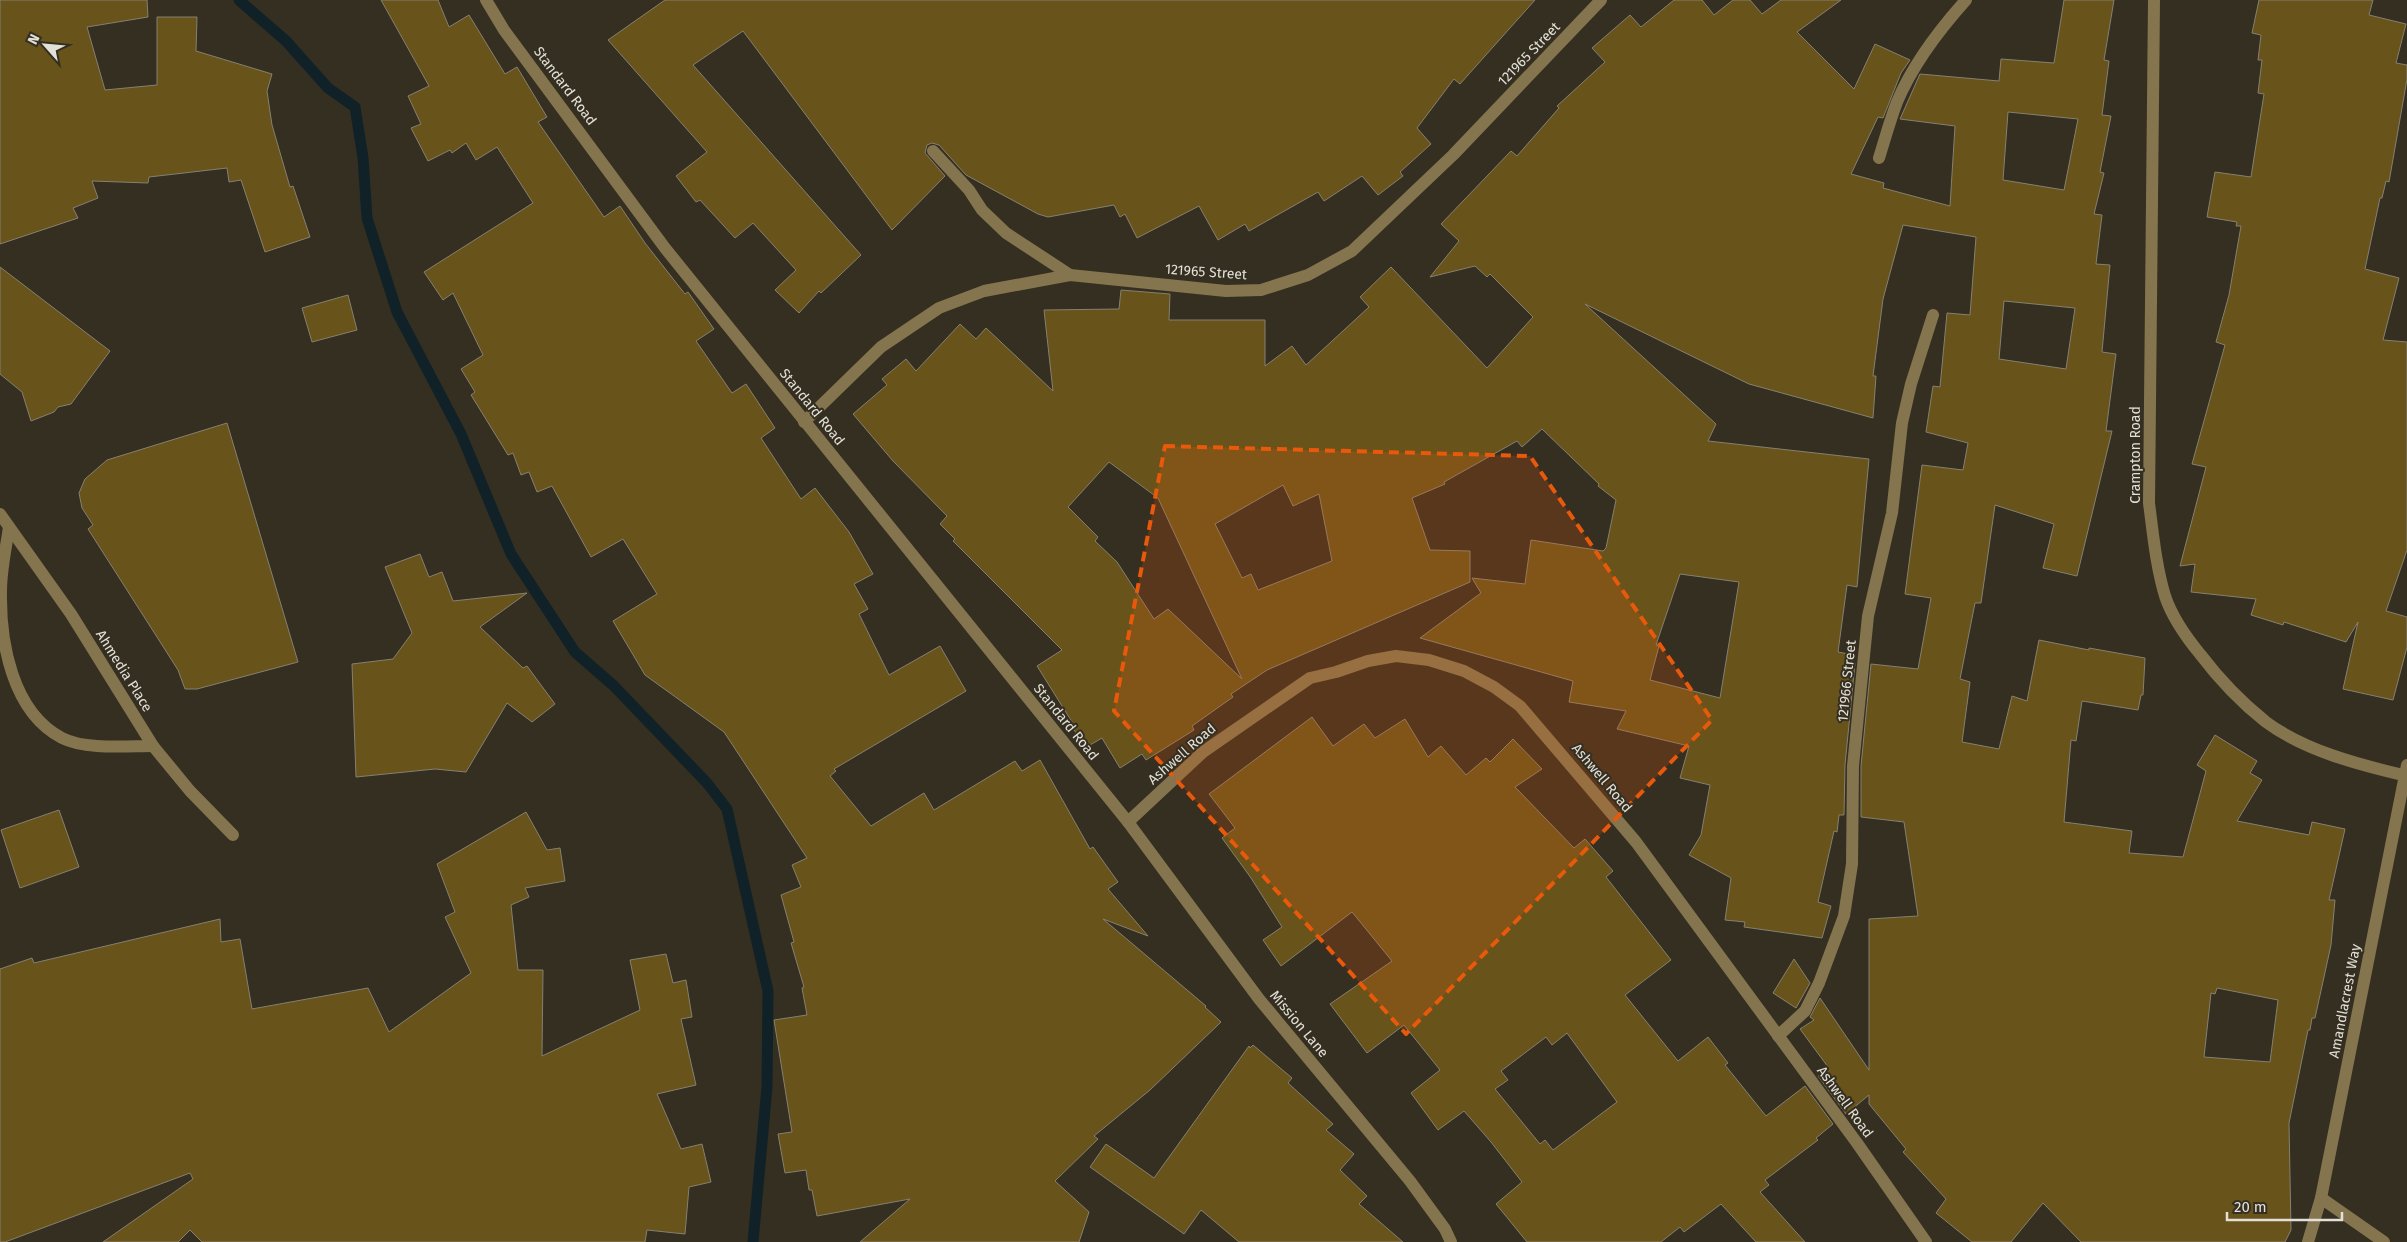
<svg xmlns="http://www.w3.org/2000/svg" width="2407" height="1242" viewBox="0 0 2407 1242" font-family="'Fira Sans',sans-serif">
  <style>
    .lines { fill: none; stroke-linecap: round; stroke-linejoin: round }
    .stream { stroke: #102227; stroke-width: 11 }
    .building { fill: #68531b; stroke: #868070; fill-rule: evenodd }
    .minor { stroke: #84754e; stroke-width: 12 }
    .marked { fill: #e8590c; fill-opacity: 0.2; stroke: #e8590c; stroke-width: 4; stroke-dasharray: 10 6; stroke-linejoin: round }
    .labels { text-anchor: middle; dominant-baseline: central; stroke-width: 4; stroke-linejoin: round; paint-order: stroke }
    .street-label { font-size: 14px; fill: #e3e0d7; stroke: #352f22 }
  </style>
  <rect width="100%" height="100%" fill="#352f22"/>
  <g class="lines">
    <polyline class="stream" points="239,0 286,41 328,88 355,107 363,158 367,218 397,312 461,434 511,554 575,652 614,686 707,783 727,809 768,991 767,1087 753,1242"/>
  </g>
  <g class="building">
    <polygon points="0,0 147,0 148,17 87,27 105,90 157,85 157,17 197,17 196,51 272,74 267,91 272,125 290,187 293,186 310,237 265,252 241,180 229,182 227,168 149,177 148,183 92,181 98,198 73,208 78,218 0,244"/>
    <polygon points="381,0 438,0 449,27 469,15 505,74 517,67 547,117 538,122 604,217 620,206 645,243 685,294 688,292 714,329 696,341 732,393 746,384 775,428 761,438 801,499 815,488 849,532 873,574 854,584 868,609 859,614 889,675 940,646 966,691 834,769 836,771 830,776 871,826 924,793 934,810 1015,761 1022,771 1040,760 1090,849 1093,847 1118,882 1108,889 1148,936 1103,919 1206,1006 1205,1007 1221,1022 1150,1090 1094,1136 1098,1139 1055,1181 1089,1212 1079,1242 860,1242 910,1199 817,1216 812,1190 809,1190 806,1170 785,1173 778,1134 792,1132 774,1020 807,1015 802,988 804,987 791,943 794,942 781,895 801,887 792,865 807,858 724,732 645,675 613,621 657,594 623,539 591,557 552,486 537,492 529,472 521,475 513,453 508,455 471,395 475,392 461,369 483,355 453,293 443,300 424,272 533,203 497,147 476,160 466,143 452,153 450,150 428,161 411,128 421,124 408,96 429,86"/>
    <polygon points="665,0 1535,0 1460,84 1454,79 1417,128 1431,144 1400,172 1403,176 1378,195 1362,176 1324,201 1318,192 1249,231 1245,224 1218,240 1199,206 1137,238 1125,214 1120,217 1114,205 1048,217 1038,214 966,175 939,145 932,143 927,145 925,153 945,176 892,230 743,31 693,65 861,255 821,293 819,291 799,313 775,290 796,270 753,223 735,238 700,200 696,202 676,176 707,152 608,40"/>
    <path d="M 1674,0 L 1702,0 L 1714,15 L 1733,0 L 1750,0 L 1762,14 L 1781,0 L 1841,0 L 1797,32 L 1854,89 L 1875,44 L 1910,60 L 1901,73 L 1883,118 L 1878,117 L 1851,174 L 1884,183 L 1883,188 L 1950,206 L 1955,126 L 1900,119 L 1920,74 L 1999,81 L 2001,59 L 2054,63 L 2064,0 L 2114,0 L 2104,60 L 2109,61 L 2102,115 L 2111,116 L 2100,172 L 2104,173 L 2094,214 L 2102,215 L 2096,264 L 2110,265 L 2102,352 L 2116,354 L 2106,431 L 2112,431 L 2077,576 L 2043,568 L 2054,524 L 1995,505 L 1981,603 L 1975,603 L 1960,679 L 1970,682 L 1962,742 L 1999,749 L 2012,696 L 2027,701 L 2039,640 L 2089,650 L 2089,648 L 2145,658 L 2143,695 L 2141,695 L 2138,710 L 2082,701 L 2076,741 L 2071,740 L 2064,822 L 2132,831 L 2129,853 L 2183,857 L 2206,771 L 2197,765 L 2215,735 L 2257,761 L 2250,773 L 2262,780 L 2237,821 L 2309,835 L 2312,822 L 2345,829 L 2329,900 L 2335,900 L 2331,945 L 2315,1018 L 2312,1018 L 2310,1030 L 2308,1030 L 2289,1123 L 2291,1230 L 2285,1242 L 2081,1242 L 2043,1203 L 2011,1242 L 1972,1242 L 1936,1213 L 1946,1199 L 1903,1152 L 1906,1149 L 1869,1104 L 1869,1095 L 1846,1114 L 1818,1076 L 1828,1067 L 1800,1029 L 1814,1020 L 1810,1017 L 1820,998 L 1869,1070 L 1869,919 L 1918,916 L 1904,822 L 1861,817 L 1861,766 L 1871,664 L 1918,669 L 1931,598 L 1905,594 L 1922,465 L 1963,470 L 1968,443 L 1926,432 L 1933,386 L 1940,387 L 1947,313 L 1970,315 L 1976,237 L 1903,225 L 1883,299 L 1873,376 L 1876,376 L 1873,418 L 1749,384 L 1585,304 L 1716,424 L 1708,441 L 1869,459 L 1857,587 L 1847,585 L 1838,652 L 1854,655 L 1853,663 L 1855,663 L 1845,765 L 1844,815 L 1839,815 L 1837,832 L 1834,831 L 1818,902 L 1831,906 L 1822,938 L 1744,927 L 1745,922 L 1725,920 L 1731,878 L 1689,855 L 1701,835 L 1710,785 L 1680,778 L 1689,746 L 1617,729 L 1626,711 L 1569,702 L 1573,681 L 1420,638 L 1481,593 L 1472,578 L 1525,584 L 1531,540 L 1603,551 L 1606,548 L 1616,500 L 1598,486 L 1599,484 L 1542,429 L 1522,447 L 1517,441 L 1444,482 L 1445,484 L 1412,498 L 1430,550 L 1470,551 L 1470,582 L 1267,670 L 1231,694 L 1233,697 L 1192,726 L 1194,730 L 1146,760 L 1142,754 L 1120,768 L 1102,738 L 1085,748 L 1070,723 L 1072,722 L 1037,666 L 1062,650 L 953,541 L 955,539 L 940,524 L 947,516 L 893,461 L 853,414 L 887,385 L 882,379 L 906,359 L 916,371 L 960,324 L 976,339 L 986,328 L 1053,391 L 1044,310 L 1119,309 L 1121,290 L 1170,294 L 1169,320 L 1265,320 L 1265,366 L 1292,346 L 1306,365 L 1369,307 L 1360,297 L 1391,267 L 1487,368 L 1533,317 L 1490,274 L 1487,277 L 1475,266 L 1430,277 L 1459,241 L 1441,224 L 1511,151 L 1517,156 L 1559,108 L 1557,106 L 1605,62 L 1592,48 L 1630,15 L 1641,27 ZM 2008,112 L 2078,119 L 2064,190 L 2003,180 ZM 2004,301 L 2075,308 L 2066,369 L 1999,359 ZM 1109,462 L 1158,498 L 1242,679 L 1168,609 L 1154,619 L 1117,562 L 1095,541 L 1098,537 L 1068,507 ZM 1283,485 L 1293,506 L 1319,494 L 1332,561 L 1258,590 L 1251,574 L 1242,578 L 1215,524 ZM 1680,574 L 1739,582 L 1720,698 L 1650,680 L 1659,646 L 1656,645 ZM 2217,988 L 2278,1000 L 2270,1062 L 2204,1057 L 2211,993 L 2215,994 Z"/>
    <polygon points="2259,0 2373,0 2369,15 2406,24 2396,63 2407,65 2407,79 2389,182 2386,181 2382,198 2380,198 2365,269 2399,278 2383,340 2407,342 2407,550 2386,611 2407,617 2407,647 2393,700 2343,689 2358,622 2346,642 2284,622 2283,625 2251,615 2256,599 2191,592 2195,564 2180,566 2206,467 2192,464 2225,345 2216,342 2229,295 2241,226 2236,226 2237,222 2207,217 2215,172 2251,177 2264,94 2258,93 2262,60 2258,60 2261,35 2252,33"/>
    <polygon points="0,267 110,351 71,404 58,407 54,412 31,421 22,392 0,374"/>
    <polygon points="348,295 357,330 312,342 302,308"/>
    <polygon points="227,423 298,662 197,689 185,689 178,670 88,529 93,525 82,508 79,493 85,479 107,460"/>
    <polygon points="420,554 429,577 442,572 453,601 527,593 480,627 523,668 527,666 555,704 532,722 507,703 466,772 435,769 356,777 352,664 393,659 412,633 385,567"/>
    <path d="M 1312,717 L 1333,746 L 1364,724 L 1375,738 L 1405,719 L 1428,757 L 1441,746 L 1466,775 L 1486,758 L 1490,762 L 1513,739 L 1542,769 L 1515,787 L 1574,848 L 1585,839 L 1613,871 L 1606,877 L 1671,960 L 1625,995 L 1678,1061 L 1708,1037 L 1728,1063 L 1725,1065 L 1766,1116 L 1805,1086 L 1833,1124 L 1816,1138 L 1818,1140 L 1765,1180 L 1769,1185 L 1760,1192 L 1805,1242 L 1756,1242 L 1721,1204 L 1684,1232 L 1680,1227 L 1661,1242 L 1527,1242 L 1496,1204 L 1522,1182 L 1491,1142 L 1464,1111 L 1438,1130 L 1411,1093 L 1440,1070 L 1404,1025 L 1367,1053 L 1330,1004 L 1392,961 L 1352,912 L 1281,966 L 1263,940 L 1282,927 L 1251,878 L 1222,838 L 1235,828 L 1209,794 ZM 1567,1033 L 1617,1102 L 1553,1150 L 1545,1140 L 1540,1144 L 1495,1089 L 1508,1080 L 1501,1071 L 1546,1037 L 1552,1045 Z"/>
    <polygon points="59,810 79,867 20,888 1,830"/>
    <polygon points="526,812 547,850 560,848 565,881 525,888 529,897 511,905 518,970 543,970 542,1056 640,1010 630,960 666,954 673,983 686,980 692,1017 681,1019 696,1085 657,1094 681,1149 702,1144 711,1182 689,1187 685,1234 647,1230 645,1242 202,1242 190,1230 178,1242 103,1242 193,1179 190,1173 5,1242 0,1242 0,969 32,958 34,963 220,919 221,942 240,939 252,1009 368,988 389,1032 471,973 445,917 455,912 437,864"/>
    <polygon points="1794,959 1810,983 1796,1008 1773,993"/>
    <polygon points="1253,1045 1292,1078 1288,1083 1333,1124 1326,1130 1354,1154 1340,1170 1367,1196 1359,1204 1403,1242 1239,1242 1201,1210 1184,1234 1090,1167 1106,1144 1154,1178 1249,1046 1250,1048"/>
  </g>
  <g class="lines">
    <g class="minor">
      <polyline points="486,0 504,30 665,248 1128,822 1259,999 1410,1181 1445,1229 1451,1242"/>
      <path d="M 2154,0 L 2149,503 C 2153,534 2156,566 2165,596 C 2172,617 2186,637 2200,654 C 2219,679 2242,703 2266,722 C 2305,751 2360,765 2407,776"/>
      <polyline points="933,151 969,190 982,210 1006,233 1070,275"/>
      <path d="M 1879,158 C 1885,139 1890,120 1897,102 C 1913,64 1939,30 1966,0"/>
      <polyline points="804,422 881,347 939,308 984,291 1070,275 1226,291 1261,290 1308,275 1352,251 1453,155 1601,0"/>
      <polyline points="0,514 71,614 153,746 190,791 233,835"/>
      <path d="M 9,527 C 6,548 1,570 1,591 C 0,642 12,712 62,738 C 85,750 127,746 153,746"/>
      <polyline points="1128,822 1203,752 1310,678 1336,672 1368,661 1396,656 1429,660 1464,671 1494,687 1520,706 1636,842 1857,1143 1926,1242"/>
      <polyline points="1778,1036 1805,1011 1819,983 1844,916 1852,864 1853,766 1868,616 1892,513 1902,423 1911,384 1933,315"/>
      <polyline points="2321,1198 2384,1242"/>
      <polyline points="2308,1242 2321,1198 2407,765"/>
    </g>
  </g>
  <path class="marked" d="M 1165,446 L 1530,456 L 1712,720 L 1406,1034 L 1114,711 Z"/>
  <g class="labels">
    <g class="street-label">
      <text transform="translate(1529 54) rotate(-46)">121965 Street</text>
      <text transform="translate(565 86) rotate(53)">Standard Road</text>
      <text transform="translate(1206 272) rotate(4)">121965 Street</text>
      <text transform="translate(812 407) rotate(51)">Standard Road</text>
      <text transform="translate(2135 455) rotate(-90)">Crampton Road</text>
      <text transform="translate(124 671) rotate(58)">Ahmedia Place</text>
      <text transform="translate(1847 681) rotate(-84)">121966 Street</text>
      <text transform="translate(1066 722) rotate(51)">Standard Road</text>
      <text transform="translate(1182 754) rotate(-41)">Ashwell Road</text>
      <text transform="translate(1602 778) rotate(50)">Ashwell Road</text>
      <text transform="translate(2345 1001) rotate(-79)">Amandlacrest Way</text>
      <text transform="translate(1299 1024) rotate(50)">Mission Lane</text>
      <text transform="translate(1845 1102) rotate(54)">Ashwell Road</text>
    </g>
  </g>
  <g transform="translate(45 45) rotate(297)" stroke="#352f22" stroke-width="4" paint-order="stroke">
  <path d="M0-4L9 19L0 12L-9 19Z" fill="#e3e0d7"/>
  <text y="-8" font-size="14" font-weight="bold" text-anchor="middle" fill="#e3e0d7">N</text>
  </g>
  <path d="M2227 1212v8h115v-8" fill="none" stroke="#e3e0d7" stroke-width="2.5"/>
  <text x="2234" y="1212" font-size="15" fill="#e3e0d7" stroke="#352f22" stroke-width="4" paint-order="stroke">20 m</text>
</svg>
